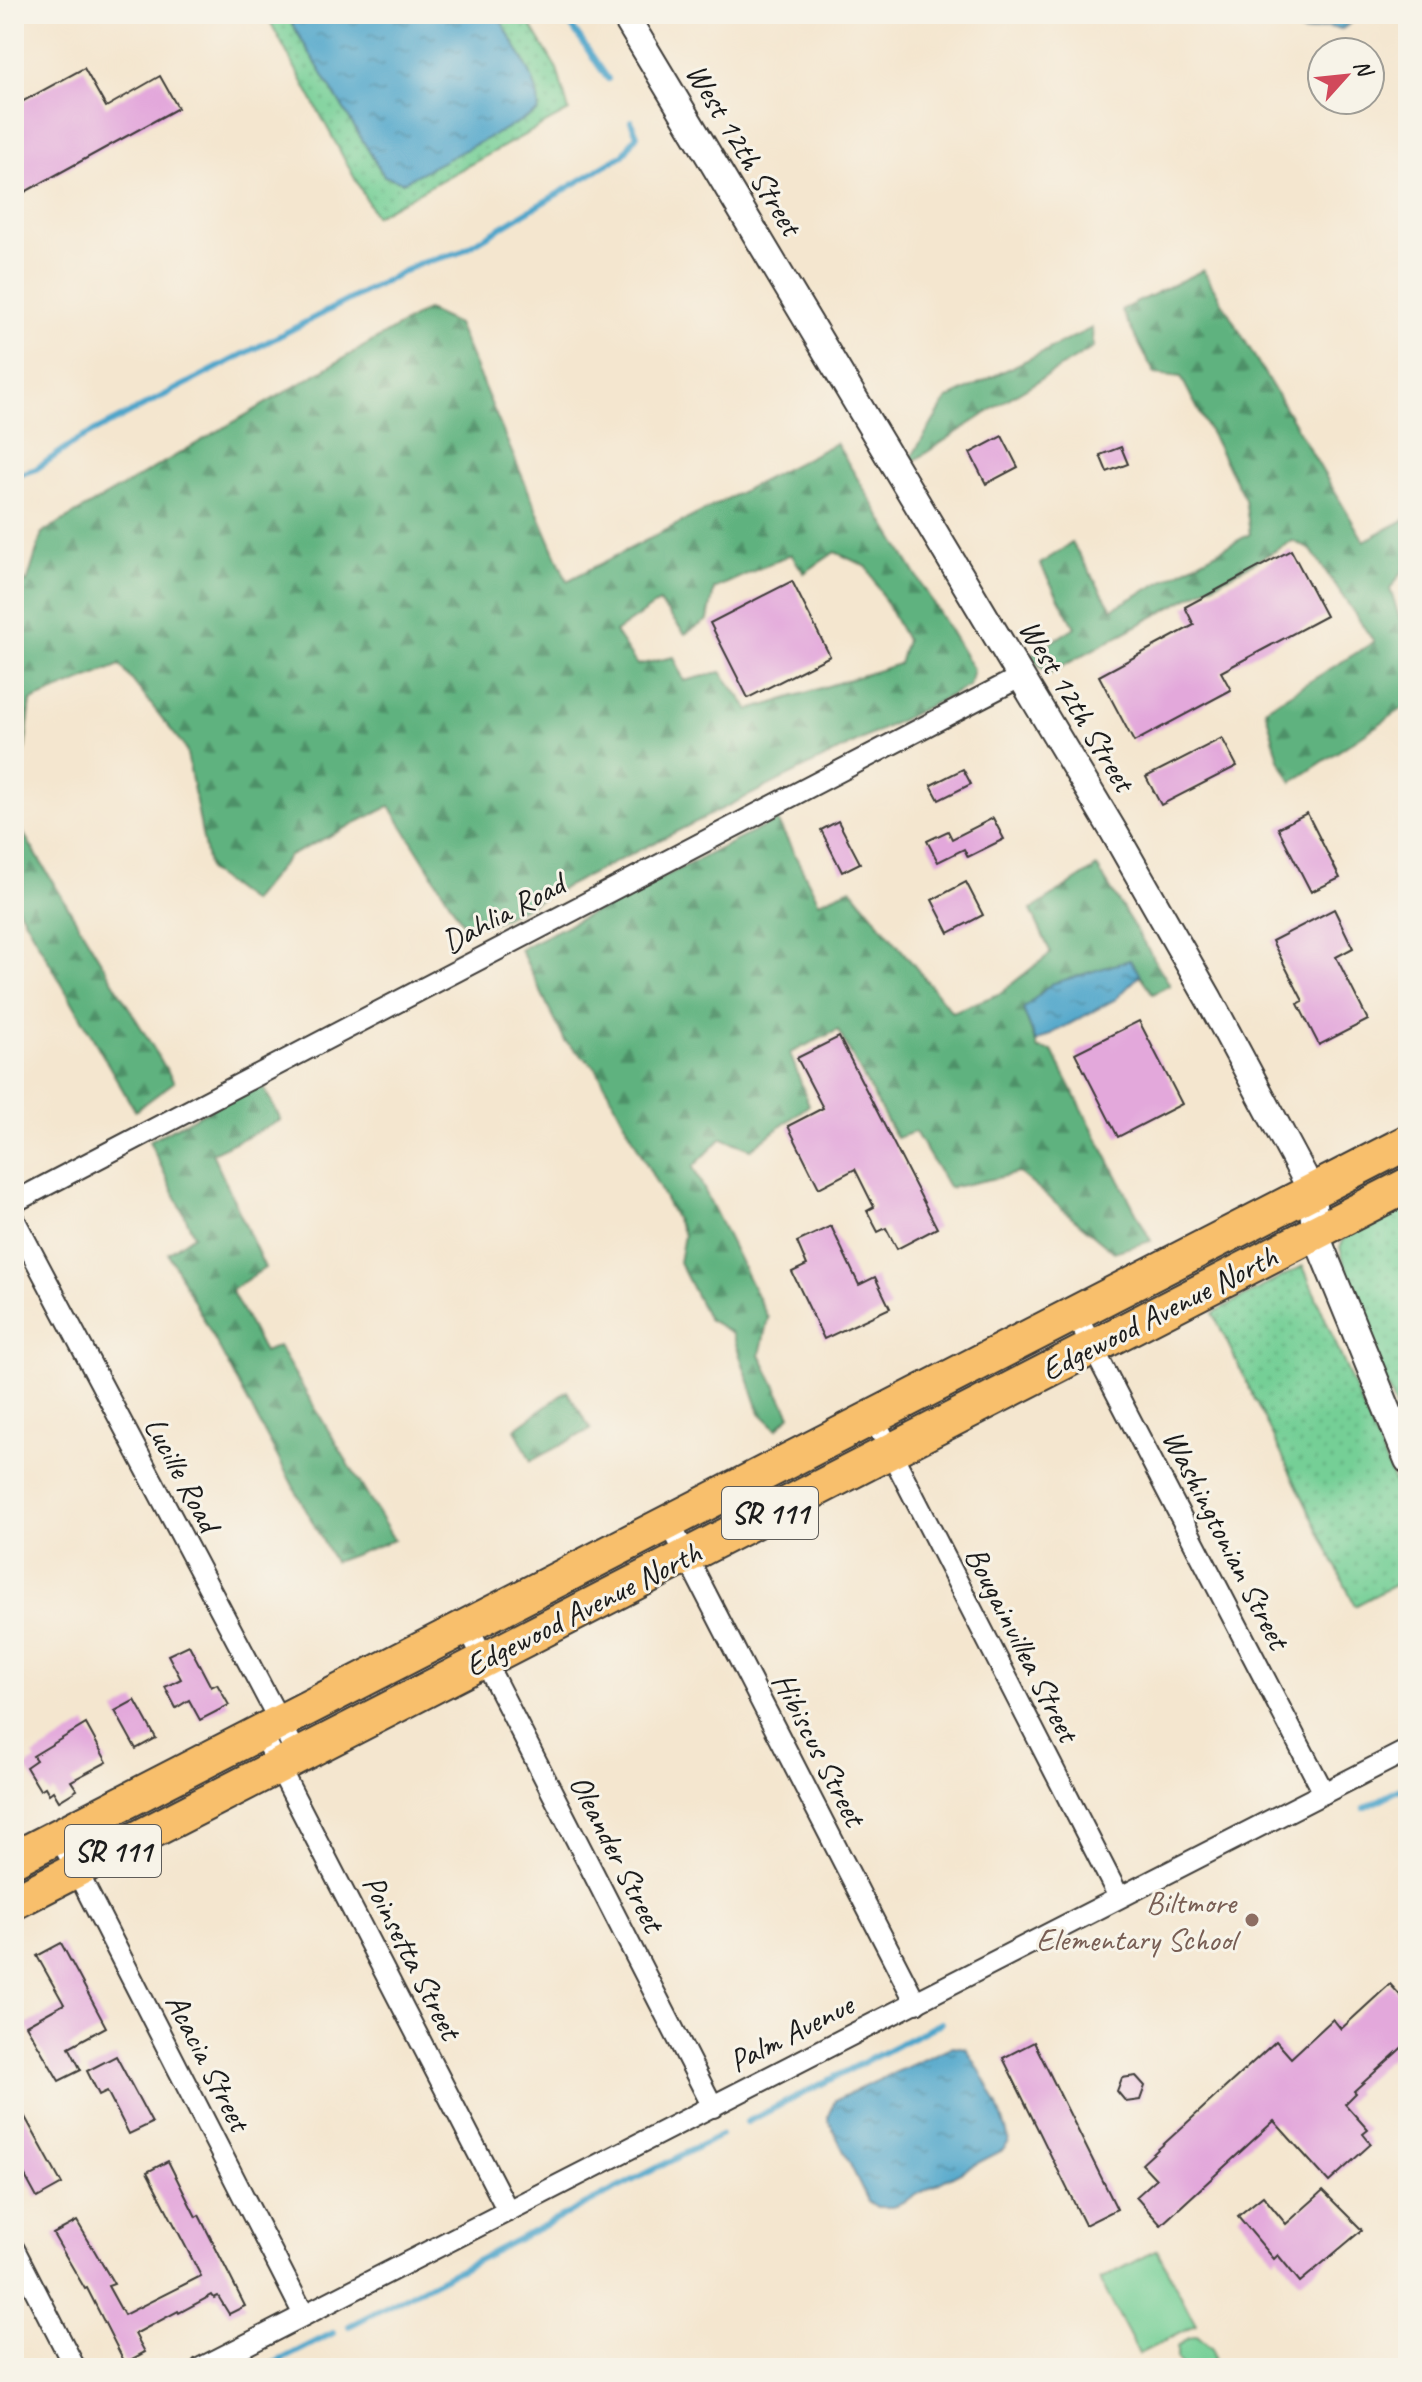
<svg xmlns="http://www.w3.org/2000/svg" width="1422" height="2382" viewBox="0 0 1422 2382" font-family="Caveat,sans-serif">
  <style>
    .grass { fill: url(#grass-dots); stroke: #487659; stroke-width: 2 }
    .forest { fill: url(#forest-firs); stroke: #3e674e; stroke-width: 2; fill-rule: evenodd }
    .park { fill: #74cf96; stroke: #487659; stroke-width: 2 }
    .water { fill: url(#water-ripples); stroke: #346073; stroke-width: 2 }
    .lines { fill: none; stroke-linecap: round; stroke-linejoin: round }
    .stream { stroke: #4da5ca; stroke-width: 6 }
    .building { fill: #e3a8db }
    .minor-casing { stroke: #3c3a37; stroke-width: 24 }
    .tertiary-casing { stroke: #3c3a37; stroke-width: 30 }
    .primary-casing { stroke: #3c3a37; stroke-width: 38 }
    .minor { stroke: #fff; stroke-width: 20 }
    .tertiary { stroke: #fff; stroke-width: 26 }
    .primary { stroke: #f8bf6c; stroke-width: 34 }
    .education-dot { fill: #8d6e63; stroke: #f7f3e8; stroke-width: 3 }
    .labels { text-anchor: middle; dominant-baseline: central; stroke-width: 6; stroke-linejoin: round; paint-order: stroke }
    .shield { fill: #f7f3e8; stroke: #5e5c59; stroke-width: 2 }
    .shield-label { font-size: 30px; font-weight: bold; fill: #1c1c1c }
    .street-label { font-size: 32px; fill: #1c1c1c; stroke: #f7f3e8 }
    .education-label { font-size: 32px; fill: #785e54; stroke: #f7f3e8; text-anchor: end }
  </style>
  <defs>
    <pattern id="grass-dots" width="8" height="8" patternUnits="userSpaceOnUse" patternTransform="scale(2)"><rect width="8" height="8" fill="#74cf96"/><path d="M2 2h.1M6 6h.1" fill="none" stroke="#64b181" stroke-width="1.8" stroke-linecap="round"/></pattern>
    <pattern id="forest-firs" width="22" height="20" patternUnits="userSpaceOnUse" patternTransform="scale(2)"><rect width="22" height="20" fill="#5fb27f"/><path d="M5 1l3.5 6h-7zM16 11l3.5 6h-7z" fill="#4e9067"/></pattern>
    <pattern id="water-ripples" width="26" height="14" patternUnits="userSpaceOnUse" patternTransform="scale(2)"><rect width="26" height="14" fill="#4da5ca"/><path d="M2 4q2-2 4 0t4 0M15 11q2-2 4 0t4 0" fill="none" stroke="#3f86a3"/></pattern>
  </defs>
  <rect width="100%" height="100%" fill="#f7f3e8"/>
  <filter id="ink" filterUnits="userSpaceOnUse"><feTurbulence type="fractalNoise" baseFrequency=".0125" numOctaves="2"/><feDisplacementMap in="SourceGraphic" scale="16" xChannelSelector="R" yChannelSelector="G"/><feConvolveMatrix kernelMatrix="1 2 1 2 8 2 1 2 1" color-interpolation-filters="sRGB"/></filter>
  <filter id="wash" filterUnits="userSpaceOnUse"><feTurbulence type="fractalNoise" baseFrequency=".006" numOctaves="4" result="noise"/><feDisplacementMap in="SourceGraphic" scale="32" xChannelSelector="R" yChannelSelector="G"/><feGaussianBlur stdDeviation="1.8" result="paint"/><feColorMatrix in="noise" values="0 0 0 0 0 0 0 0 0 0 0 0 0 0 0 0 0 1.4 0 .05"/><feComposite in="paint" operator="in"/></filter>
  <g filter="url(#wash)">
    <rect width="100%" height="100%" fill="#f4e6cf"/>
    <g class="grass">
      <polygon points="266,14 286,14 384,176 403,182 531,75 497,14 524,14 557,69 569,111 375,216"/>
      <polygon points="1408,1202 1408,1440 1353,1300 1340,1247 1347,1233"/>
      <polygon points="1303,1266 1406,1510 1402,1532 1408,1545 1408,1578 1355,1606 1213,1313"/>
    </g>
    <g class="forest">
      <polygon points="1203,270 1364,541 1408,518 1408,564 1390,589 1408,644 1408,705 1292,782 1279,759 1265,709 1374,642 1311,550 1293,541 1048,674 1030,656 1075,627 1040,564 1072,543 1112,609 1250,534 1245,499 1181,377 1155,374 1121,310"/>
      <path d="M 427,310 L 457,324 L 567,581 L 836,443 L 973,669 L 969,686 L 493,923 L 464,925 L 390,806 L 289,856 L 251,902 L 209,871 L 186,749 L 120,665 L 31,701 L 16,821 L 174,1082 L 135,1111 L 14,901 L 14,569 L 27,583 L 42,533 ZM 835,552 L 867,567 L 906,640 L 899,664 L 750,710 L 721,672 L 684,681 L 674,657 L 637,665 L 615,632 L 659,602 L 685,634 L 708,620 L 714,589 L 791,554 L 804,573 Z"/>
      <polygon points="1092,328 1093,348 1008,399 906,466 947,399"/>
      <polygon points="777,820 819,902 851,888 952,1012 999,994 1051,953 1031,910 1097,867 1170,985 1153,994 1129,960 1023,1009 1038,1049 1052,1051 1151,1241 1114,1252 1019,1173 949,1188 915,1132 896,1138 838,1030 790,1053 809,1105 751,1149 722,1138 693,1167 768,1318 760,1355 790,1415 777,1429 760,1413 732,1333 708,1319 679,1262 684,1235 596,1068 565,1041 520,949"/>
      <polygon points="261,1083 281,1120 212,1153 265,1268 231,1290 264,1352 278,1346 394,1540 334,1562 168,1253 194,1235 149,1141"/>
      <polygon points="567,1391 591,1429 531,1461 515,1429"/>
    </g>
    <g class="park">
      <polygon points="1157,2250 1196,2325 1139,2354 1100,2280"/>
      <polygon points="1197,2336 1212,2349 1216,2368 1183,2368 1177,2359 1177,2347 1187,2339"/>
    </g>
    <g class="water">
      <path d="M 286,14 L 497,14 C 510,38 544,85 538,112 L 403,182 L 384,176 Z"/>
      <polygon points="1295,14 1354,14 1355,20 1342,29 1328,27 1303,33 1297,28"/>
      <polygon points="1130,960 1140,975 1116,999 1036,1042 1023,1009 1051,984"/>
      <path d="M 953,2046 L 966,2048 C 984,2076 1003,2109 1009,2142 L 1003,2150 L 893,2207 L 877,2207 L 868,2201 L 828,2119 L 835,2100 Z"/>
    </g>
    <g class="lines">
      <g class="stream">
        <polyline points="563,14 608,79"/>
        <polyline points="14,476 36,469 78,440 418,264 458,253 623,155 637,135 631,121"/>
        <polyline points="14,553 20,560"/>
        <polyline points="1364,1808 1408,1785"/>
        <polyline points="747,2122 941,2023"/>
        <polyline points="349,2326 721,2135"/>
        <polyline points="265,2368 333,2333"/>
      </g>
    </g>
    <g id="blocks">
      <g class="building">
        <polygon points="84,68 106,107 160,76 178,108 14,198 14,106"/>
        <polygon points="1002,436 1018,467 986,484 970,453"/>
        <polygon points="1121,447 1128,464 1107,472 1100,455"/>
        <polygon points="1291,550 1326,616 1221,672 1231,690 1134,742 1099,676 1194,625 1185,607"/>
        <polygon points="792,581 830,656 748,698 710,623"/>
        <polygon points="1222,738 1237,766 1161,805 1146,777"/>
        <polygon points="963,769 971,784 939,800 931,785"/>
        <polygon points="1307,813 1340,878 1311,892 1278,828"/>
        <polygon points="993,818 1004,839 968,857 964,849 938,862 927,841 948,831 952,839"/>
        <polygon points="838,821 860,863 842,872 821,830"/>
        <polygon points="966,882 983,915 949,933 932,900"/>
        <polygon points="1334,909 1353,948 1336,957 1368,1020 1319,1045 1298,1004 1303,1001 1272,941"/>
        <polygon points="1139,1021 1182,1104 1118,1137 1075,1053"/>
        <polygon points="839,1037 937,1228 897,1249 886,1228 878,1232 867,1211 874,1207 855,1169 819,1188 788,1126 823,1108 797,1058"/>
        <polygon points="831,1226 859,1285 875,1277 890,1308 824,1339 792,1272 807,1265 797,1242"/>
        <polygon points="189,1645 211,1687 217,1684 229,1705 200,1720 189,1700 176,1708 165,1687 181,1679 168,1655"/>
        <polygon points="135,1700 156,1738 136,1749 115,1711"/>
        <polygon points="86,1724 107,1762 71,1781 77,1790 59,1801 53,1791 49,1794 45,1787 40,1790 26,1767 36,1760 33,1756"/>
        <polygon points="61,1943 106,2027 69,2047 81,2070 59,2081 26,2025 64,2004 37,1956"/>
        <polygon points="1390,1984 1408,2004 1408,2042 1354,2091 1356,2093 1345,2104 1368,2130 1363,2134 1371,2144 1329,2182 1274,2121 1161,2225 1136,2197 1156,2179 1142,2164 1276,2041 1291,2058 1333,2019 1341,2029"/>
        <polygon points="1034,2042 1117,2209 1085,2225 1003,2058"/>
        <polygon points="116,2056 152,2123 129,2134 107,2091 99,2095 87,2071"/>
        <polygon points="1136,2076 1145,2086 1140,2100 1126,2102 1117,2091 1122,2078"/>
        <polygon points="14,2097 62,2184 37,2198 14,2156"/>
        <polygon points="168,2161 196,2217 199,2215 245,2306 229,2314 218,2296 214,2298 212,2295 179,2313 178,2311 135,2334 145,2352 125,2363 87,2288 85,2289 53,2234 77,2221 114,2284 108,2286 124,2315 201,2276 147,2172"/>
        <polygon points="1323,2191 1362,2230 1300,2282 1278,2255 1274,2259 1238,2216 1263,2196 1286,2224"/>
      </g>
    </g>
  </g>
  <g filter="url(#ink)">
    <use href="#blocks" fill-opacity="0" stroke="#3c3a37" stroke-width="2"/>
    <g class="lines">
      <defs>
        <g id="minor">
          <polyline points="14,1202 1020,677"/>
          <polyline points="14,1219 298,1756"/>
          <polyline points="1075,1313 1324,1793"/>
          <polyline points="873,1417 1119,1897"/>
          <polyline points="669,1522 916,2003"/>
          <polyline points="467,1626 713,2107"/>
          <polyline points="261,1732 508,2211"/>
          <polyline points="59,1836 304,2315"/>
          <polyline points="14,2249 75,2368"/>
          <polyline points="201,2368 1408,1750"/>
        </g>
        <polyline id="tertiary" points="624,14 1114,832 1209,999 1312,1191 1315,1233 1408,1460"/>
        <g id="primary">
          <polyline points="14,1859 1408,1142"/>
          <polyline points="14,1902 1408,1185"/>
        </g>
      </defs>
      <use href="#minor" class="minor-casing"/>
      <use href="#tertiary" class="tertiary-casing"/>
      <use href="#primary" class="primary-casing"/>
      <use href="#minor" class="minor"/>
      <use href="#tertiary" class="tertiary"/>
      <use href="#primary" class="primary"/>
    </g>
  </g>
  <circle class="education-dot" cx="1252" cy="1920" r="8"/>
  <g class="labels">
    <g class="shield">
      <rect x="722" y="1487" width="96" height="52" rx="6"/>
      <rect x="65" y="1825" width="96" height="52" rx="6"/>
    </g>
    <g class="shield-label">
      <text x="770" y="1513">SR 111</text>
      <text x="113" y="1851">SR 111</text>
    </g>
    <g class="street-label">
      <text transform="translate(744 149) rotate(59)">West 12th Street</text>
      <text transform="translate(1077 705) rotate(59)">West 12th Street</text>
      <text transform="translate(503 913) rotate(-28)">Dahlia Road</text>
      <text transform="translate(1159 1313) rotate(-27)">Edgewood Avenue North</text>
      <text transform="translate(182 1474) rotate(62)">Lucille Road</text>
      <text transform="translate(1226 1539) rotate(63)">Washingtonian Street</text>
      <text transform="translate(583 1609) rotate(-27)">Edgewood Avenue North</text>
      <text transform="translate(1022 1644) rotate(63)">Bougainvillea Street</text>
      <text transform="translate(819 1749) rotate(63)">Hibiscus Street</text>
      <text transform="translate(617 1853) rotate(63)">Oleander Street</text>
      <text transform="translate(412 1957) rotate(63)">Poinsetta Street</text>
      <text transform="translate(791 2033) rotate(-27)">Palm Avenue</text>
      <text transform="translate(208 2062) rotate(63)">Acacia Street</text>
    </g>
    <g class="education-label">
      <text x="1236" y="1902">Biltmore<tspan x="1236" dy="37">Elementary School</tspan></text>
    </g>
  </g>
  <rect width="1422" height="2382" fill="none" stroke="#f7f3e8" stroke-width="48"/>
  <g transform="translate(1346 76) rotate(63)"><circle r="38" fill="#f7f3e8" stroke="#9f9d96" stroke-width="2"/>
  <path d="M0-6L14 30L0 20L-14 30Z" fill="#d1495b"/>
  <text y="-12" font-size="22" font-weight="bold" text-anchor="middle" fill="#1c1c1c">N</text>
  </g>
</svg>
